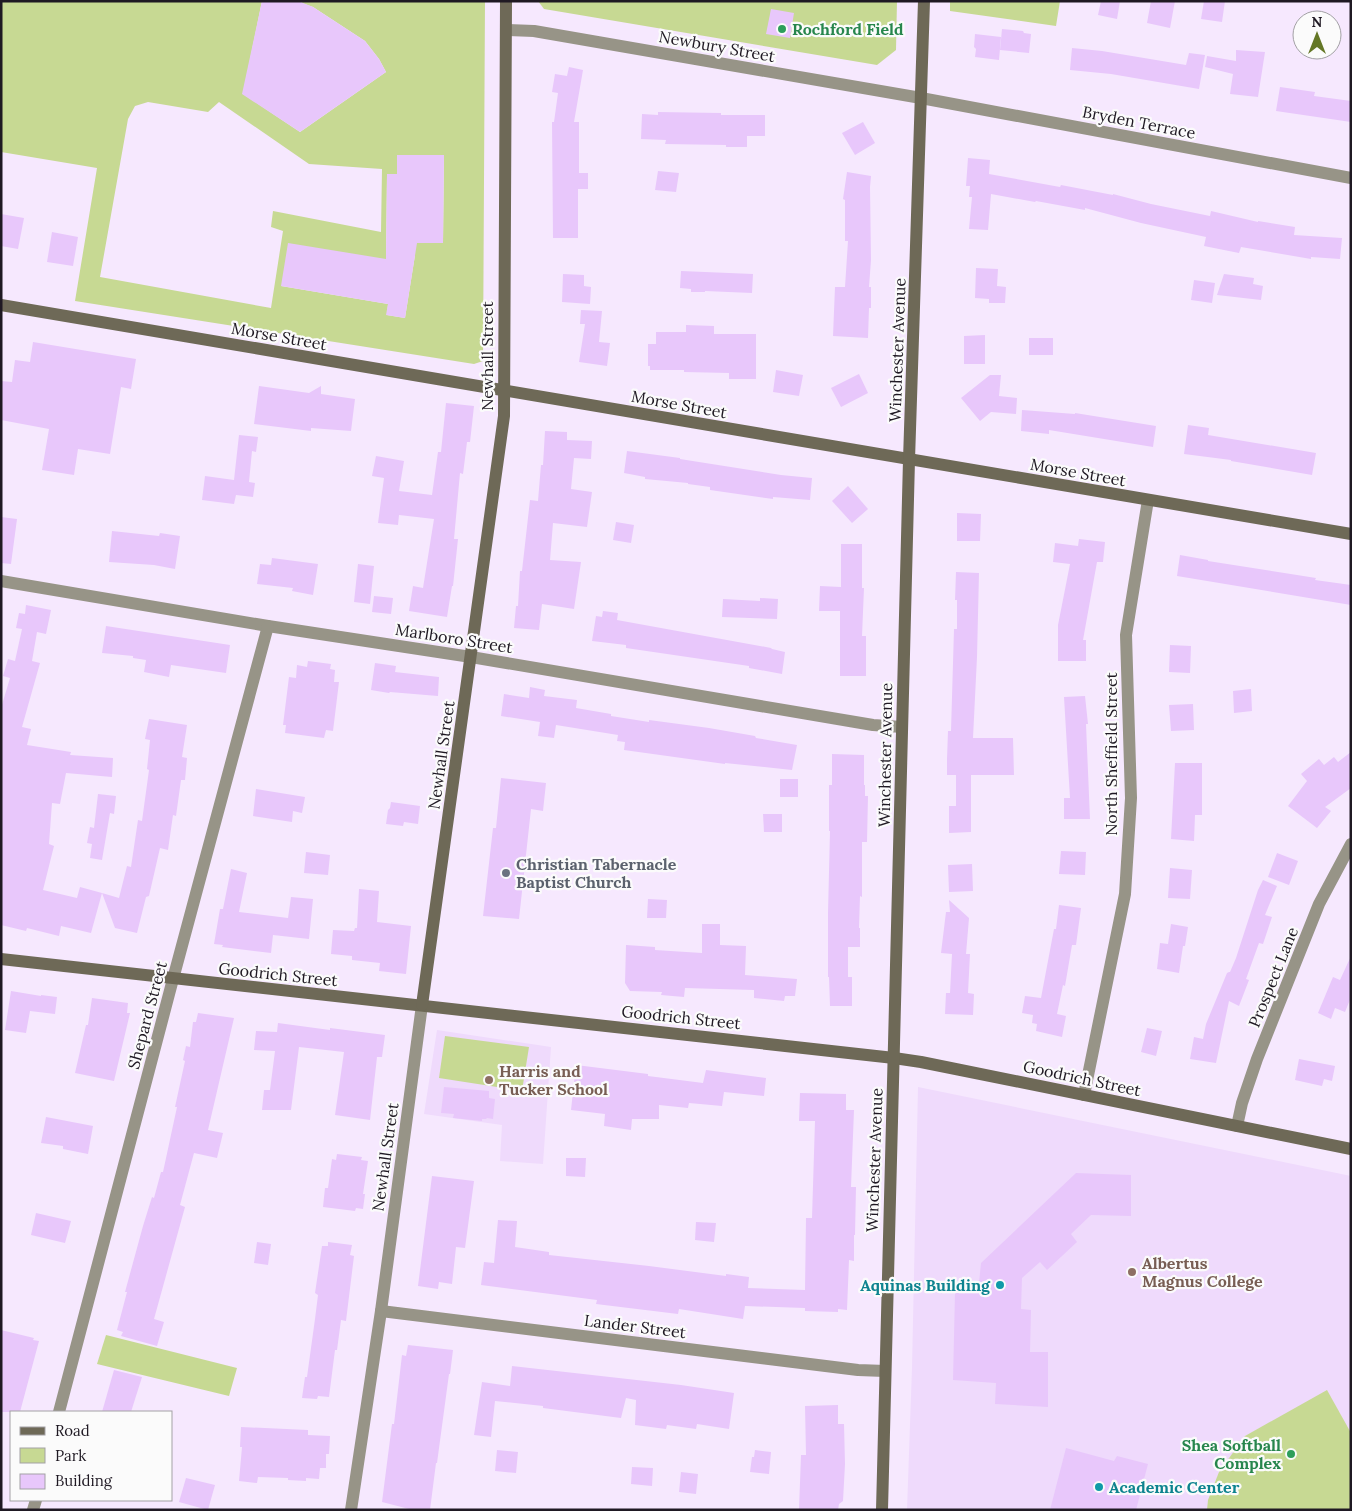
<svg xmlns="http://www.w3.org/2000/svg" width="1352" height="1511" viewBox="0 0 1352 1511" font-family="Lora,serif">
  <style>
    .built { fill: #efdafc }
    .green { fill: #c7d993; fill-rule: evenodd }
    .building { fill: #e8c7fb }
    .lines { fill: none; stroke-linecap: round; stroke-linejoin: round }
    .street { stroke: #979487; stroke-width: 12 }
    .secondary { stroke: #6e6957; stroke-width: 12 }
    .leisure-dot { fill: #2e9e5b; stroke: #fbfbfb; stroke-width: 2 }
    .worship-dot { fill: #6b7280; stroke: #fbfbfb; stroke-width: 2 }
    .education-dot { fill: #8d6e63; stroke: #fbfbfb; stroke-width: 2 }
    .culture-dot { fill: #0f9aa8; stroke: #fbfbfb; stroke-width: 2 }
    .labels { text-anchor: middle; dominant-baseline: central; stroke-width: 4.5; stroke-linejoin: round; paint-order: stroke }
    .leisure-label { font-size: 16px; font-weight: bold; fill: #27864d; stroke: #fbfbfb; text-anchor: start }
    .street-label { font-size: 16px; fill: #1f1923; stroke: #fbfbfb }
    .worship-label { font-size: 16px; font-weight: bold; fill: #5b616d; stroke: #fbfbfb; text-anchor: start }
    .education-label { font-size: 16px; font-weight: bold; fill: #785e54; stroke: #fbfbfb; text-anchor: start }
    .culture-label { font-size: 16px; font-weight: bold; fill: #0d838f; stroke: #fbfbfb; text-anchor: end }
  </style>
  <rect width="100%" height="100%" fill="#f6e8fe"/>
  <g class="built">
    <polygon points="437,1030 551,1047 543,1164 500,1161 502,1125 424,1114"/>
    <polygon points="918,1087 1351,1176 1351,1510 907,1510 912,1368"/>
  </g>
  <g class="green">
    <path d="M 1,1 L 262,1 L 243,94 L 300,132 L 386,72 L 379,59 L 365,41 L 313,7 L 302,3 L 303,1 L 485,1 L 483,361 L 474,364 L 75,301 L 97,168 L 1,152 ZM 148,102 L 208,112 L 219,102 L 309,164 L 382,169 L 381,232 L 273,211 L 271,227 L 283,231 L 271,308 L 100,277 L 128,119 L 135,106 ZM 397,155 L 444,155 L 443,243 L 415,243 L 415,255 L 405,318 L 387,315 L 388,304 L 281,286 L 386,259 L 387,175 L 397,174 Z"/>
    <polygon points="538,1 897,1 896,50 877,65 544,9"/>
    <polygon points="950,1 1060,1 1056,26 950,11"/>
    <polygon points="445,1036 529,1047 522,1091 439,1078"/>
    <polygon points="106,1335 237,1368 229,1396 97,1364"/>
    <polygon points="1327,1390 1351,1433 1351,1510 1207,1510 1208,1500 1219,1472 1245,1436"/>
  </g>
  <g class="building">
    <polygon points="262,1 298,1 313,7 365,41 379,59 386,72 300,132 242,94"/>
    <polygon points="1101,1 1120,1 1117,19 1098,15"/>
    <polygon points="1151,1 1175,1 1170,28 1147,23"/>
    <polygon points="1204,1 1225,1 1222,22 1201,19"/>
    <polygon points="771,9 794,13 790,38 766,34"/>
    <polygon points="1002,29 1023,31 1024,33 1031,34 1029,53 1000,50"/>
    <polygon points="975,34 1001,37 999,60 975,57 976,49 974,47"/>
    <polygon points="1072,48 1102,51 1186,65 1189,53 1205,55 1199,89 1111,74 1070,70"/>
    <polygon points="1236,50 1265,52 1258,97 1230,94 1233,74 1205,67 1207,56 1236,61"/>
    <polygon points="569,67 583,70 574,122 579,122 579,173 588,173 588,189 578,189 578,238 553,238 552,122 554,122 558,93 552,92 555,74 567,76"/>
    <polygon points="1280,87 1315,92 1314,96 1351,101 1351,122 1276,111"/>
    <polygon points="658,112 721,113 721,115 765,115 765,136 747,136 747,147 726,147 726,145 665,144 666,140 641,139 642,114 658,115"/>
    <polygon points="863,122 875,143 855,155 842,133"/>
    <polygon points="397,155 444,155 443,243 417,243 405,318 386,315 388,304 281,286 288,243 386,259 387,174 397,174"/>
    <polygon points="968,158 990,160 989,174 1060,187 1061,185 1113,195 1113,194 1151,204 1210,216 1211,211 1258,222 1258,221 1295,227 1294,235 1342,238 1340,259 1311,257 1311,259 1241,247 1239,253 1204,246 1206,237 1141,223 1085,208 1085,210 1036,201 1035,202 991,194 988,230 969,229 972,197 969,197 970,186 966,186"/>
    <polygon points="658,171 679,173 676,192 655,190"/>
    <polygon points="847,172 871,176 870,187 871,260 869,287 871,287 871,308 869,308 868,338 833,336 835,287 845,287 848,241 845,241 845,200 843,199"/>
    <polygon points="1,214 24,218 18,249 1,246"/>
    <polygon points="52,232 78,237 73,266 47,262"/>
    <polygon points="976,268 998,269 997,286 1006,287 1005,303 989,303 989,299 975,298"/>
    <polygon points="681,271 753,274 752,293 705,291 705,292 691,292 691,289 680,288"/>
    <polygon points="563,274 584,275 584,286 591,287 590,304 562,302"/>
    <polygon points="1224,274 1254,278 1253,284 1263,286 1261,300 1217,295"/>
    <polygon points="1194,280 1215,283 1212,303 1191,300"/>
    <polygon points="581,310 602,311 599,342 610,343 607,366 579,362 585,324 580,324"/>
    <polygon points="686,325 714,326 714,334 756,334 756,379 729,379 729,373 684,372 684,370 650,370 650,366 648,366 648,344 656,344 656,332 686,332"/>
    <polygon points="985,335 985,364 964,364 964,336"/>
    <rect x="1029" y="338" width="24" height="17"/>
    <polygon points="33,342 136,359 131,389 121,387 110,454 78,449 74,475 42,470 49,429 1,420 1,381 12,382 15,360 30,362"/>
    <polygon points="776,370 803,375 799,396 773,392"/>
    <polygon points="859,374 868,393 841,407 831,388"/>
    <polygon points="990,375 1001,375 999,396 1017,398 1016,414 991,412 980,421 961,398"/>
    <polygon points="259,386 309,393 321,386 321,394 355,399 351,431 311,428 311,431 254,424"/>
    <polygon points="446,403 474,406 470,442 467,442 463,474 460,473 454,539 458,539 453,586 452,586 447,617 409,611 413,586 423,588 434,519 399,515 398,525 378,523 384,478 372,476 376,456 404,461 399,491 432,495 438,452 441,452"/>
    <polygon points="1022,410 1075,414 1075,413 1156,426 1153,447 1049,430 1049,434 1021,431"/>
    <polygon points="1188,425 1209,428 1208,435 1316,453 1312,475 1231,461 1231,460 1184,454"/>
    <polygon points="545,431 567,432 567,440 592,441 591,459 574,458 571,489 592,492 587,527 553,523 550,560 581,562 574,609 542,604 539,630 514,628 516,606 518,606 520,571 522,571 530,500 538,501 541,465 543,465"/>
    <polygon points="239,435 258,437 256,452 252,451 249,482 255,483 253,497 236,495 234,504 202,500 205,476 234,480"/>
    <polygon points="627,451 680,458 680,459 781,475 812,478 810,500 773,497 773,499 710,490 710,487 688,484 688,483 645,479 645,477 624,473"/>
    <polygon points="848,486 868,509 852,523 832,501"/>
    <polygon points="957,513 981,514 980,541 957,541"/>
    <polygon points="1,517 17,519 11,564 1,563"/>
    <polygon points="616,522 634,525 631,543 613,540"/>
    <polygon points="112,531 159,536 160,533 180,536 175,569 154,565 109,562"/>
    <polygon points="1079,539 1105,542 1103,562 1097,562 1083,640 1086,640 1086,661 1058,661 1058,625 1070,564 1053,562 1055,543 1078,546"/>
    <polygon points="841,544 862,544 862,588 864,588 862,636 866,636 866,676 840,676 840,611 819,611 820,586 841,587"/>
    <polygon points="1180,555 1208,560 1208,561 1316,578 1315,580 1351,585 1351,605 1177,576"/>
    <polygon points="272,558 318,564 313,595 292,591 293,588 257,584 260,564 271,565"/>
    <polygon points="358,564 374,566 370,604 354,602"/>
    <polygon points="956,572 979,573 977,657 973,738 1013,738 1014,775 971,775 971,832 949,833 949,806 956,806 956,775 947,775 947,759 948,731 951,731 954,629 957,629 957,600 955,600"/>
    <polygon points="374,596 393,598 391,614 372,612"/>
    <polygon points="760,598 778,599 777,619 722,617 723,599 760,601"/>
    <polygon points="26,605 51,610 46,634 37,632 32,661 40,663 22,727 31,729 27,745 71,752 70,755 113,758 112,777 66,773 60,804 52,803 49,844 54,846 43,890 77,898 80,887 102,893 91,933 61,926 59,936 27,928 26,931 1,925 1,708 10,678 3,676 8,659 15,661 22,629 16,628 19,613 25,614"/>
    <polygon points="603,611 618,613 617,620 771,648 772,649 785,652 782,674 749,668 749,666 626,648 626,645 592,641 596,616 602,617"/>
    <polygon points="106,626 230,645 226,673 171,665 169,677 144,672 146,660 133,658 133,656 102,653"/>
    <polygon points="1170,645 1191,646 1190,673 1169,672"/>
    <polygon points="308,661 331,664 330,669 335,670 334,682 339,682 333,731 326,730 324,738 285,733 286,725 283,725 289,677 296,678 297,665 307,667"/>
    <polygon points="375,663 396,666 395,672 439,677 438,696 390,692 389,693 371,690"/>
    <polygon points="530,687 545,690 544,696 577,700 576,708 611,714 611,716 649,722 649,720 709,728 755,736 756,738 797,745 792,770 725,763 725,764 624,750 625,742 617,741 618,735 556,725 554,738 538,736 540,722 501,716 504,694 529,698"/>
    <polygon points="1251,689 1252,711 1234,713 1233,691"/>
    <polygon points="1085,696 1088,724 1086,724 1090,819 1064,819 1064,798 1070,798 1064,697"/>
    <polygon points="1193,704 1194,730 1171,731 1169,705"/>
    <polygon points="149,719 187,725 182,757 187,758 185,780 181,780 176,816 173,815 168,850 160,848 149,896 146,897 137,933 115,928 102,893 119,898 127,866 131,867 138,820 142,821 149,770 147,769 150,740 145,739"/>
    <polygon points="1351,752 1351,788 1325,807 1331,811 1317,828 1288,806 1307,781 1301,774 1319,759 1324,765 1334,757 1338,762"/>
    <polygon points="832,754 864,755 864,785 865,785 865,796 868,796 867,842 862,842 862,897 860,896 859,928 860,928 860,947 848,947 848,977 852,977 852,1006 830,1006 829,977 828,977 828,913 830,831 829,831 829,785 832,785"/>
    <polygon points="1175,763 1202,763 1202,815 1195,815 1194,841 1171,839"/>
    <polygon points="501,778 546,783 543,811 531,809 519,919 483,916 493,828 496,828"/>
    <rect x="780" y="779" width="18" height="18"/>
    <polygon points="256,789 305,797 302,813 293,811 292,822 253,816"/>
    <polygon points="98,794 116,796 114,814 110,813 102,860 90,858 92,844 87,843 90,827 94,828"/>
    <polygon points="391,802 420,806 418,824 404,822 403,826 386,824 388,810 390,808"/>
    <polygon points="763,814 782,814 782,832 764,832"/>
    <polygon points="1061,851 1086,852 1085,875 1059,874"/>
    <polygon points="306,852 330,855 328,875 304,873"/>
    <polygon points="1277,853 1298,861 1289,885 1268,877"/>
    <polygon points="972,864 973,891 949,892 948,865"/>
    <polygon points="1170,868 1192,870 1190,899 1168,898"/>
    <polygon points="231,869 247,873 239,912 288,918 291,897 313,899 309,939 273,935 271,953 222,947 223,945 214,944 220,909 223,909"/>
    <polygon points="1263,880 1277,886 1265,915 1272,917 1263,944 1259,943 1246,979 1249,980 1239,1006 1229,1001 1216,1063 1190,1059 1194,1037 1203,1039 1206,1024 1227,973 1229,972 1230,972 1236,958 1258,890"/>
    <polygon points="359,889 379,891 377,922 411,926 406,974 379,971 380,963 352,960 352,956 331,954 333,930 354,931 355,928 357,928"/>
    <polygon points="648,899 667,900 666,918 647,918"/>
    <polygon points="949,900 969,918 966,954 970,954 968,993 974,994 973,1015 945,1014 946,993 950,993 952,954 941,953 946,912 950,912"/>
    <polygon points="1059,905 1081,908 1076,945 1072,945 1065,986 1063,985 1057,1014 1066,1016 1062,1037 1036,1031 1037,1024 1032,1023 1033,1015 1022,1013 1025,996 1041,998 1054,929 1056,929"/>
    <polygon points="702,924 720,924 720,945 746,946 745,975 797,979 795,996 785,996 784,1001 754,998 754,990 685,988 684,997 661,995 662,992 630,991 625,983 626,945 655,947 655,950 702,953"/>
    <polygon points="1171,924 1188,927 1185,946 1183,946 1179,973 1157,969 1160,943 1168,944"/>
    <polygon points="1351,956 1351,997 1345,1012 1335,1008 1331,1019 1318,1013 1333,977 1340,980"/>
    <polygon points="11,991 41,996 41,995 57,997 55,1014 30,1011 26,1033 5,1030"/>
    <polygon points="92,998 128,1003 127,1013 130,1013 114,1081 75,1073 86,1025 88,1025"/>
    <polygon points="198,1013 234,1018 208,1130 223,1133 217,1158 194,1153 180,1205 185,1207 154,1319 164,1322 157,1346 121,1336 123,1332 117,1330 127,1292 125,1292 143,1226 152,1197 154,1198 161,1172 163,1172 177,1107 175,1107 185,1061 183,1060 186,1046 190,1047 193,1022 196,1022"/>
    <polygon points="278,1023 330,1030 330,1028 385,1035 382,1057 377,1057 370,1120 335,1115 344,1052 299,1047 291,1110 262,1110 264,1090 270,1090 275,1051 254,1050 256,1031 277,1032"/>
    <polygon points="1147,1028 1162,1031 1156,1056 1141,1052"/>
    <polygon points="1299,1059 1335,1066 1332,1081 1324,1079 1322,1086 1295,1080"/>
    <polygon points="576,1065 648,1074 648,1076 703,1083 706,1070 766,1078 764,1096 724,1092 722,1106 689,1103 688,1108 659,1105 659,1119 632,1119 631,1130 604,1126 605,1114 571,1110"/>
    <polygon points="444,1087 489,1091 489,1098 495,1099 493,1119 487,1118 486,1119 482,1119 482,1121 453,1118 454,1114 441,1113"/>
    <polygon points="800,1093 846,1094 846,1110 854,1110 851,1187 856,1187 855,1235 854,1235 854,1261 849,1260 847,1310 838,1309 838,1312 805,1311 805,1308 745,1306 743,1319 679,1309 678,1314 596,1304 597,1300 481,1285 484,1262 494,1263 498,1220 517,1221 515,1247 549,1252 549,1255 649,1266 726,1276 726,1274 749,1277 748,1288 805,1290 806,1218 812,1218 815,1121 799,1121"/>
    <polygon points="46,1117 93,1126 88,1154 63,1149 63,1146 41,1143"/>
    <polygon points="337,1154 362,1157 361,1160 368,1161 363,1194 365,1194 363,1209 356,1208 355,1211 323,1207 325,1188 328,1188 332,1159 336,1160"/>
    <polygon points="566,1158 586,1158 585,1177 566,1176"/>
    <polygon points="1076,1173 1131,1175 1131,1216 1091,1215 1071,1234 1077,1242 1047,1270 1040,1262 1022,1278 1021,1309 1031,1310 1030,1352 1048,1352 1048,1407 995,1404 996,1383 953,1380 955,1293 978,1293 981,1263"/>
    <polygon points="432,1176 474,1181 465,1248 456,1247 452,1284 439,1282 438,1289 418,1286"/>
    <polygon points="36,1213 71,1221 65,1243 31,1235"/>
    <polygon points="696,1222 716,1223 714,1242 695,1240"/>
    <polygon points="257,1242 271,1244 268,1265 254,1263"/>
    <polygon points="328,1242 352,1245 350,1255 354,1256 346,1321 341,1320 337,1350 335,1350 329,1397 318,1396 317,1399 302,1398 305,1377 307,1377 315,1319 318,1295 315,1293 322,1246 328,1246"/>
    <polygon points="1,1330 34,1338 33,1340 39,1341 20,1412 1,1412"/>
    <polygon points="408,1345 453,1350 450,1374 449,1374 437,1463 436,1463 430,1510 413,1510 382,1502 392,1424 394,1424 402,1355 406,1356"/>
    <polygon points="512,1366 681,1385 734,1393 729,1429 697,1424 696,1429 667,1425 666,1429 635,1425 636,1400 626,1398 621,1418 543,1408 543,1406 495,1401 491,1437 474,1435 482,1382 510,1386"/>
    <polygon points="114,1370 142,1377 131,1412 102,1412"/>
    <polygon points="838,1405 838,1424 844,1424 845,1464 843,1501 839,1504 838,1510 799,1510 801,1455 806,1455 805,1406"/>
    <polygon points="241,1427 308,1430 308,1435 330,1436 329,1454 326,1454 326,1468 320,1468 319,1479 306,1478 306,1481 288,1480 288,1478 258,1477 257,1483 239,1481 242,1447 240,1447"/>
    <polygon points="1066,1448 1114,1461 1117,1456 1148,1464 1136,1510 1050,1510"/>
    <polygon points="497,1450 518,1452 516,1473 495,1471"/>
    <polygon points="755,1450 771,1452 769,1474 750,1472 752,1457 754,1457"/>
    <polygon points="632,1467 653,1468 652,1486 631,1484"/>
    <polygon points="681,1472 698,1474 696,1494 679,1492"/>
    <polygon points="186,1478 215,1485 208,1510 179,1502"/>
  </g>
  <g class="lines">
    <g class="street">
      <polyline points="506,30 534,31 921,98 1351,178"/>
      <polyline points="1,581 268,626 471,657 873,725 902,727"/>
      <polyline points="1084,1095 1125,894 1131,798 1126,635 1148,500"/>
      <polyline points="1237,1126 1242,1103 1257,1059 1319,904 1351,844"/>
      <polyline points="381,1311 858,1370 885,1371"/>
      <polyline points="59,1412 173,979 268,626"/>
      <polyline points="33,1510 36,1500"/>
      <polyline points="351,1510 381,1311 422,1005"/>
    </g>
    <g class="secondary">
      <polyline points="1,305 1351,534"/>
      <polyline points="1,959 894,1058 921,1062 1351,1149"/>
      <polyline points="422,1005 504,416 506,1"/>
      <polyline points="882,1510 909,460 924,1"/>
    </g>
  </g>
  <g class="leisure-dot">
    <circle cx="782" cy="29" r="5"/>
    <circle cx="1291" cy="1454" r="5"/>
  </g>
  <circle class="worship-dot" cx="506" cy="873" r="5"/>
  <g class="education-dot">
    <circle cx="489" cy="1080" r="5"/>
    <circle cx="1132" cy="1272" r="5"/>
  </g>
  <g class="culture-dot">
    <circle cx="1000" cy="1285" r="5"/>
    <circle cx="1099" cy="1487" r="5"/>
  </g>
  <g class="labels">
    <g class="leisure-label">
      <text x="792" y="29">Rochford Field</text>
      <text x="1281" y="1445" text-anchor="end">Shea Softball<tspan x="1281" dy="18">Complex</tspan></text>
    </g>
    <g class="street-label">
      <text transform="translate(717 46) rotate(10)">Newbury Street</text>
      <text transform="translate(1139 122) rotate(11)">Bryden Terrace</text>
      <text transform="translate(279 336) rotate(10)">Morse Street</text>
      <text transform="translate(897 350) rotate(-88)">Winchester Avenue</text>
      <text transform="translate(487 356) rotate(-90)">Newhall Street</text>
      <text transform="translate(679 404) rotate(10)">Morse Street</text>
      <text transform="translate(1078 472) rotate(10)">Morse Street</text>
      <text transform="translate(454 638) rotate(9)">Marlboro Street</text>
      <text transform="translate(1111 754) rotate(-90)">North Sheffield Street</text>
      <text transform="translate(441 755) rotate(-82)">Newhall Street</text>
      <text transform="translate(885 755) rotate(-89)">Winchester Avenue</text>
      <text transform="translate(278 974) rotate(6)">Goodrich Street</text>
      <text transform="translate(1273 977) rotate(-68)">Prospect Lane</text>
      <text transform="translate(147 1015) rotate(-75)">Shepard Street</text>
      <text transform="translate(681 1017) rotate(6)">Goodrich Street</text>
      <text transform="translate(1082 1078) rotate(12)">Goodrich Street</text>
      <text transform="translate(385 1157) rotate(-82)">Newhall Street</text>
      <text transform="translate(874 1160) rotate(-88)">Winchester Avenue</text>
      <text transform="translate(635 1326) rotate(7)">Lander Street</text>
    </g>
    <g class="worship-label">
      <text x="516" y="864">Christian Tabernacle<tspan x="516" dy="18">Baptist Church</tspan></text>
    </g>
    <g class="education-label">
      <text x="499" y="1071">Harris and<tspan x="499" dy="18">Tucker School</tspan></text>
      <text x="1142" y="1263">Albertus<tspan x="1142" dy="18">Magnus College</tspan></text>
    </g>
    <g class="culture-label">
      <text x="990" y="1285">Aquinas Building</text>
      <text x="1109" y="1487" text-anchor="start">Academic Center</text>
    </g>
  </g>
  <rect width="1352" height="1511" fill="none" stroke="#1f1923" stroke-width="5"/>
  <rect x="10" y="1411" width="162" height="90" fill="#fbfbfb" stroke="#a3a1a5"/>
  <rect x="20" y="1427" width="25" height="8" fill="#6e6957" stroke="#a3a1a5"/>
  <text x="55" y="1436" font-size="15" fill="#1f1923">Road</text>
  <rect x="20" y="1448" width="25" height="15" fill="#c7d993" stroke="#a3a1a5"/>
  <text x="55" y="1461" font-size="15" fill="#1f1923">Park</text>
  <rect x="20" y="1474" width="25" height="15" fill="#e8c7fb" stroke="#a3a1a5"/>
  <text x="55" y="1486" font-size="15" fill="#1f1923">Building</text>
  <g transform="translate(1317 35)"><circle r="24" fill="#fbfbfb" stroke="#a3a1a5"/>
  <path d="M0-4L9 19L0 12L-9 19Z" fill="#647726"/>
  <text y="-8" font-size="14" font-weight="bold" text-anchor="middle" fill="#1f1923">N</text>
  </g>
</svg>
